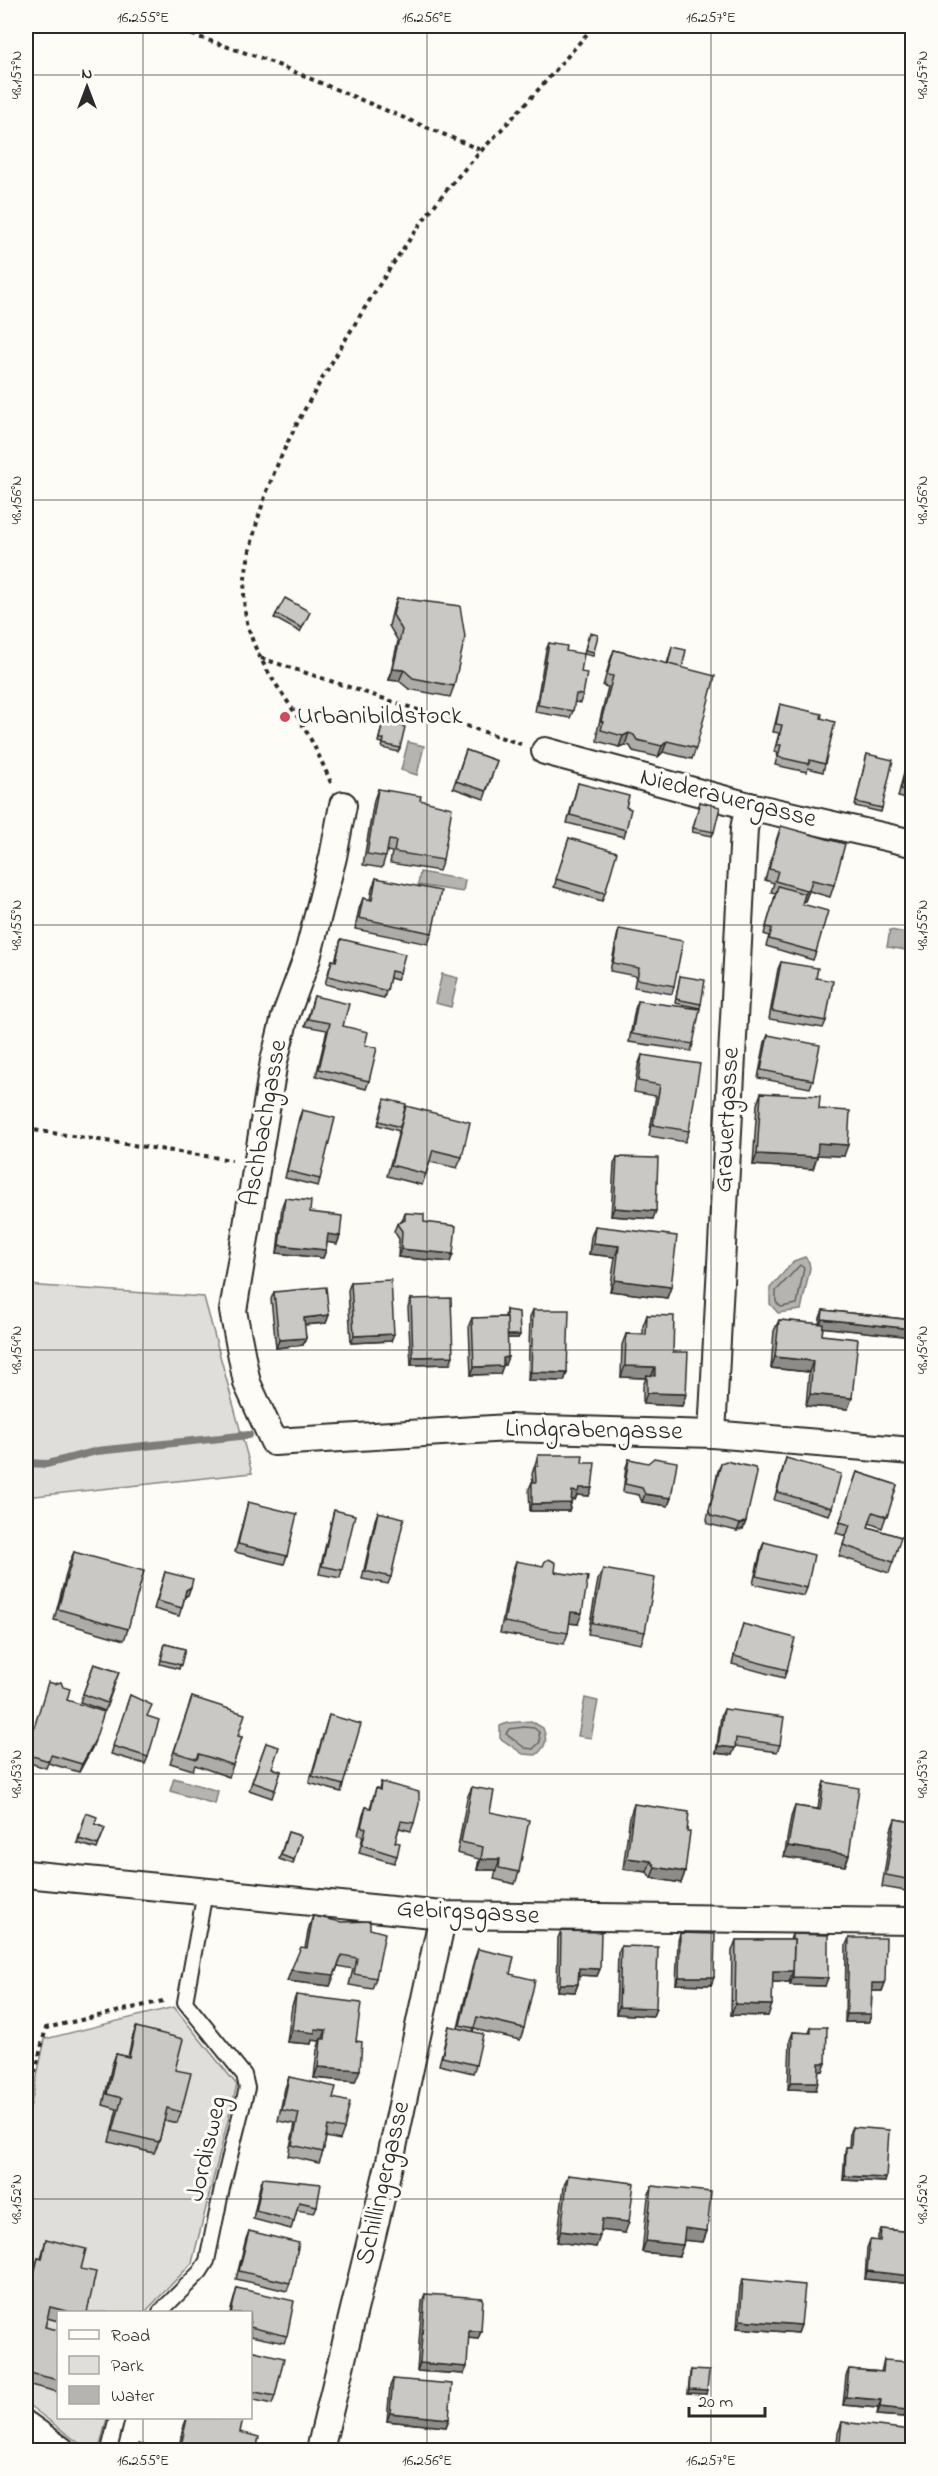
<svg xmlns="http://www.w3.org/2000/svg" width="938" height="2476" viewBox="0 0 938 2476" font-family="'Indie Flower',sans-serif">
  <style>
    .green { fill: #dfdeda; stroke: #858482; stroke-width: 1.5 }
    .water { fill: #b5b4b1; stroke: #7e7d7b; stroke-width: 1.5 }
    .lines { fill: none; stroke-linecap: round; stroke-linejoin: round }
    .shore { stroke: #626261; stroke-width: 1.5 }
    .stream { stroke: #7e7d7b; stroke-width: 8 }
    .service-casing { stroke: #2b2b2b; stroke-width: 18 }
    .minor-casing { stroke: #2b2b2b; stroke-width: 30 }
    .path { stroke: #2b2b2b; stroke-width: 4; stroke-dasharray: 4.5 4.5; stroke-linecap: butt }
    .service { stroke: #fdfcf7; stroke-width: 14 }
    .minor { stroke: #fdfcf7; stroke-width: 26 }
    .wall { fill: #adaca9; stroke: #2b2b2b; stroke-width: 1.5 }
    .shaded-wall { fill: #8d8c89; stroke: #2b2b2b; stroke-width: 1.5 }
    .building { fill: #c9c8c4; stroke: #2b2b2b; stroke-width: 1.5 }
    .ticks { fill: none; stroke: #2b2b2b; stroke-width: 1.5; stroke-opacity: 0.45 }
    .poi-dot { fill: #d1495b; stroke: #fdfcf7; stroke-width: 2 }
    .labels { text-anchor: middle; dominant-baseline: central; stroke-width: 6; stroke-linejoin: round; paint-order: stroke }
    .poi-label { font-size: 26px; fill: #2b2b2b; stroke: #fdfcf7; text-anchor: start }
    .street-label { font-size: 26px; fill: #2b2b2b; stroke: #fdfcf7 }
    .neatline { fill: none; stroke: #2b2b2b; stroke-width: 2 }
    .ticks-label { font-size: 15px; text-anchor: middle; fill: #2b2b2b }
  </style>
  <rect width="100%" height="100%" fill="#fdfcf7"/>
  <filter id="ink" filterUnits="userSpaceOnUse"><feTurbulence type="fractalNoise" baseFrequency=".0167" numOctaves="2"/><feDisplacementMap in="SourceGraphic" scale="12" xChannelSelector="R" yChannelSelector="G"/><feConvolveMatrix kernelMatrix="1 2 1 2 8 2 1 2 1" color-interpolation-filters="sRGB"/></filter>
  <g filter="url(#ink)">
    <g class="green">
      <polygon points="26,1285 204,1297 252,1473 26,1497"/>
      <polygon points="174,2007 237,2085 192,2263 145,2312 58,2312 58,2418 107,2418 99,2450 88,2450 26,2403 26,2127 45,2039"/>
    </g>
    <g class="water">
      <polygon points="408,742 424,746 417,775 401,770"/>
      <polygon points="420,872 465,880 463,892 418,885"/>
      <polygon points="890,930 912,934 912,951 887,947"/>
      <polygon points="442,974 458,978 451,1007 435,1003"/>
      <polygon points="805,1257 809,1262 810,1268 801,1310 778,1313 770,1304 770,1288 794,1261"/>
      <polygon points="585,1698 598,1701 591,1738 578,1736"/>
      <path d="M 531,1721 L 543,1728 C 548,1740 546,1747 536,1755 L 523,1754 L 500,1738 L 500,1726 L 507,1723 Z"/>
      <polygon points="174,1778 218,1791 215,1804 170,1791"/>
    </g>
    <g class="lines">
      <g class="shore">
        <polygon points="800,1265 804,1268 797,1304 781,1307 776,1302 776,1291"/>
        <polygon points="524,1727 534,1728 539,1732 540,1742 533,1749 525,1748 506,1734 509,1729"/>
      </g>
      <polyline class="stream" points="26,1463 47,1464 97,1451 249,1435"/>
      <defs>
        <g id="service">
          <polyline points="160,2312 200,2272 207,2261 222,2188 247,2088 244,2075 185,2002 205,1892"/>
          <polyline points="109,2450 117,2418"/>
        </g>
        <g id="minor">
          <polyline points="545,751 749,806 912,843"/>
          <polyline points="343,805 333,857 307,958 285,1017 274,1061 233,1311 247,1383 274,1442 509,1428 712,1434 912,1451"/>
          <polyline points="712,1434 744,829 749,806"/>
          <polyline points="26,1874 443,1915 912,1921"/>
          <polyline points="26,2425 61,2450"/>
          <polyline points="320,2450 390,2161 443,1915"/>
        </g>
      </defs>
      <use href="#service" class="service-casing"/>
      <use href="#minor" class="minor-casing"/>
      <g class="path">
        <polyline points="166,26 261,58 481,150"/>
        <polyline points="261,658 521,744"/>
        <path d="M 331,783 C 322,762 313,742 301,722 C 278,686 250,653 245,610 C 242,586 247,561 253,538 C 271,463 305,407 344,342 C 373,294 403,246 437,202 C 465,166 498,134 528,101 C 551,76 572,51 594,26"/>
        <polyline points="26,1129 232,1160"/>
        <polyline points="26,2108 46,2028 167,2000"/>
      </g>
      <use href="#service" class="service"/>
      <use href="#minor" class="minor"/>
    </g>
    <g class="wall">
      <polygon points="397,598 454,686 450,697 409,689 399,681 389,680 398,641 389,626 393,609"/>
      <polygon points="310,612 300,632 274,618 276,614"/>
      <polygon points="588,637 594,652 593,656 584,654"/>
      <polygon points="549,643 581,672 583,695 580,703 574,702 573,711 570,718 535,712 546,650"/>
      <polygon points="672,647 682,668 696,748 692,759 663,752 658,757 633,751 630,746 625,745 619,747 597,741 598,733 597,732 608,687 603,686 610,661 614,650 667,664"/>
      <polygon points="780,704 821,718 825,764 823,772 808,768 807,772 775,765 778,753 774,752 779,733 773,732"/>
      <polygon points="383,722 400,748 398,752 382,748 383,743 378,742"/>
      <polygon points="912,740 912,800 898,797 910,748"/>
      <polygon points="466,750 497,761 484,799 453,788"/>
      <polygon points="867,754 882,808 881,812 855,806"/>
      <polygon points="578,783 626,807 626,830 624,837 567,823"/>
      <polygon points="378,789 420,800 443,860 439,871 390,863 392,852 387,851 382,868 363,865 374,800"/>
      <polygon points="700,802 714,832 712,836 692,832"/>
      <polygon points="781,826 834,885 830,897 809,891 805,901 803,901 802,904 816,952 813,960 766,946 769,936 764,934 776,893 771,892 774,883 765,880 777,838"/>
      <polygon points="569,838 605,893 602,901 554,887"/>
      <polygon points="376,878 432,933 428,944 355,929 359,909 363,898 370,900 372,889"/>
      <polygon points="619,929 674,986 672,994 634,987 636,976 610,971 617,937"/>
      <polygon points="341,939 400,973 397,980 390,978 384,998 325,984 332,960 335,961"/>
      <polygon points="781,962 816,978 826,1021 823,1028 769,1019 778,969"/>
      <polygon points="680,976 701,1004 700,1008 675,1003"/>
      <polygon points="314,996 343,1026 365,1045 369,1081 366,1089 316,1076 327,1030 305,1026"/>
      <polygon points="638,1001 693,1044 691,1051 629,1042 635,1009"/>
      <polygon points="768,1035 813,1080 810,1088 758,1078 765,1042"/>
      <polygon points="642,1055 689,1131 685,1142 649,1136 656,1096 634,1092 638,1066"/>
      <polygon points="761,1093 819,1109 844,1156 817,1155 813,1169 753,1165 757,1104"/>
      <polygon points="384,1103 404,1111 462,1157 457,1168 430,1162 422,1185 387,1176 399,1131 378,1125"/>
      <polygon points="302,1110 320,1179 318,1186 285,1178 299,1118"/>
      <polygon points="617,1157 653,1219 611,1216 614,1164"/>
      <polygon points="285,1198 310,1212 340,1236 337,1244 327,1242 326,1250 323,1258 277,1253 282,1206"/>
      <polygon points="405,1213 424,1222 453,1254 450,1262 398,1257 399,1239 394,1231 397,1224 402,1221"/>
      <polygon points="595,1226 671,1287 667,1298 610,1291 615,1257 589,1254 591,1237"/>
      <polygon points="351,1282 391,1341 351,1343 348,1290"/>
      <polygon points="274,1292 329,1315 326,1323 304,1325 306,1338 303,1345 276,1348 271,1299"/>
      <polygon points="411,1299 450,1364 411,1365 408,1307"/>
      <polygon points="506,1310 518,1338 507,1338 505,1365 503,1365 500,1374 471,1375 469,1325 472,1318 505,1317"/>
      <polygon points="533,1310 567,1373 564,1381 528,1380 530,1317"/>
      <polygon points="823,1310 912,1320 912,1337 823,1327 822,1335 848,1409 806,1406 809,1372 771,1368 774,1331 779,1320 819,1324 820,1318"/>
      <polygon points="647,1315 673,1352 686,1394 682,1406 643,1404 643,1386 646,1378 621,1377 622,1345 626,1334 643,1334 643,1326"/>
      <polygon points="538,1455 582,1463 589,1496 577,1495 575,1500 572,1499 569,1511 530,1511 529,1489 532,1482 533,1482 532,1474"/>
      <polygon points="786,1458 832,1508 829,1515 774,1500"/>
      <polygon points="629,1459 671,1498 668,1506 642,1502 639,1495 623,1492 626,1467"/>
      <polygon points="721,1463 746,1521 743,1529 737,1531 708,1524 707,1519 718,1471"/>
      <polygon points="857,1472 897,1485 882,1528 869,1523 868,1527 901,1537 889,1573 839,1556 846,1536 836,1533"/>
      <polygon points="248,1502 287,1556 284,1564 235,1552"/>
      <polygon points="334,1510 342,1570 340,1578 319,1574 332,1518"/>
      <polygon points="378,1512 391,1577 388,1584 362,1579 375,1520"/>
      <polygon points="764,1542 807,1588 804,1596 753,1584 761,1550"/>
      <polygon points="74,1552 128,1629 124,1640 54,1620 69,1563"/>
      <polygon points="516,1561 578,1624 569,1623 568,1633 564,1644 500,1633 512,1572"/>
      <polygon points="603,1569 645,1632 641,1644 588,1634 598,1580"/>
      <polygon points="165,1572 188,1595 185,1597 179,1616 154,1609"/>
      <polygon points="743,1624 787,1670 784,1678 732,1664"/>
      <polygon points="165,1644 185,1649 179,1669 160,1664"/>
      <polygon points="94,1664 119,1672 105,1711 80,1702"/>
      <polygon points="55,1684 95,1740 92,1748 79,1772 48,1763 46,1768 26,1762 26,1753"/>
      <polygon points="130,1695 147,1716 148,1757 145,1764 111,1754"/>
      <polygon points="192,1697 238,1736 242,1737 229,1777 195,1765 193,1770 170,1763"/>
      <polygon points="724,1709 780,1745 777,1752 735,1746 732,1755 716,1753 721,1716"/>
      <polygon points="329,1715 343,1785 341,1792 309,1783"/>
      <polygon points="266,1743 272,1768 281,1771 272,1798 249,1790"/>
      <polygon points="381,1782 414,1823 411,1831 399,1828 395,1842 397,1856 394,1863 359,1853 363,1836 358,1835 363,1815 366,1807 370,1808 376,1788 379,1789"/>
      <polygon points="824,1782 849,1855 845,1866 784,1857 791,1817 795,1806 818,1809 820,1794"/>
      <polygon points="472,1787 490,1812 519,1872 515,1884 494,1879 496,1870 477,1870 479,1859 457,1853 467,1798"/>
      <polygon points="634,1804 687,1832 685,1872 681,1883 651,1878 647,1872 623,1869 630,1816"/>
      <polygon points="86,1813 95,1824 105,1828 97,1849 77,1843"/>
      <polygon points="895,1819 912,1822 912,1892 882,1887 891,1830"/>
      <polygon points="288,1832 301,1836 293,1864 279,1859"/>
      <polygon points="313,1916 370,1929 376,1978 372,1989 349,1985 353,1969 338,1966 330,1986 287,1981 305,1948 309,1927"/>
      <polygon points="561,1931 600,1969 597,1976 579,1975 578,1984 575,1992 557,1991 558,1938"/>
      <polygon points="680,1933 714,1977 711,1985 676,1984 678,1941"/>
      <polygon points="792,1934 825,1986 790,1985 790,1980 789,1982 772,1982 768,2016 731,2015 732,1951 736,1940 790,1940"/>
      <polygon points="849,1938 885,1983 882,1991 872,1991 871,2014 869,2022 845,2022 846,1945"/>
      <polygon points="621,1946 656,2008 653,2016 616,2014 618,1953"/>
      <polygon points="478,1949 510,1974 524,2028 520,2040 474,2029 473,2032 476,2065 473,2073 439,2065 449,2026 458,2028 474,1960"/>
      <polygon points="296,1995 356,2041 355,2082 314,2078 317,2050 320,2041 312,2040 311,2044 287,2042 292,2006"/>
      <polygon points="136,2027 175,2070 181,2112 177,2123 164,2120 159,2142 154,2153 109,2142 117,2109 103,2105 112,2065 116,2054 128,2057 132,2039"/>
      <polygon points="811,2027 826,2063 823,2071 819,2071 816,2090 788,2089 790,2040 793,2032 809,2033"/>
      <polygon points="289,2077 333,2098 344,2129 340,2140 326,2137 323,2152 319,2163 288,2156 295,2124 278,2121 285,2088"/>
      <polygon points="852,2127 886,2178 885,2182 843,2180 845,2151 846,2147 849,2147 850,2131"/>
      <polygon points="568,2175 625,2233 601,2230 596,2247 557,2242 564,2186"/>
      <polygon points="263,2178 317,2206 314,2213 297,2210 291,2229 253,2219 260,2186"/>
      <polygon points="652,2186 707,2231 703,2242 684,2240 683,2245 679,2256 642,2252 648,2197"/>
      <polygon points="881,2229 912,2232 912,2284 865,2279 867,2248 870,2240 878,2241 878,2236"/>
      <polygon points="249,2231 290,2283 287,2291 236,2279 246,2239"/>
      <polygon points="46,2239 81,2269 87,2313 58,2313 58,2321 47,2318 45,2327 58,2330 58,2392 26,2384 26,2284 29,2273 33,2274 38,2258 41,2259"/>
      <polygon points="743,2279 801,2325 798,2333 737,2328 740,2287"/>
      <polygon points="237,2288 287,2336 284,2343 250,2336 250,2313 230,2313"/>
      <polygon points="425,2294 481,2331 478,2339 468,2338 464,2374 417,2371 422,2301"/>
      <polygon points="250,2350 275,2396 272,2404 250,2399"/>
      <polygon points="884,2360 904,2417 877,2415 878,2408 843,2405 846,2376 849,2369 881,2372"/>
      <polygon points="691,2370 706,2394 688,2393 690,2373"/>
      <polygon points="393,2379 449,2419 446,2427 387,2421 390,2386"/>
      <polygon points="187,2418 256,2451 178,2451 183,2428"/>
      <polygon points="842,2422 912,2451 836,2451 838,2433"/>
    </g>
    <g class="shaded-wall">
      <polygon points="393,669 404,670 399,681 389,680"/>
      <polygon points="629,733 625,745 619,747 623,736"/>
      <polygon points="667,741 663,752 658,757 662,746"/>
      <polygon points="806,890 809,890 805,901 802,901"/>
      <polygon points="818,1143 848,1145 844,1156 814,1155"/>
      <polygon points="757,1154 817,1157 813,1169 753,1165"/>
      <polygon points="614,1208 656,1211 653,1219 611,1216"/>
      <polygon points="328,1234 340,1236 337,1244 325,1242"/>
      <polygon points="593,1243 619,1246 615,1257 589,1254"/>
      <polygon points="279,1245 326,1250 323,1258 277,1253"/>
      <polygon points="401,1249 453,1254 450,1262 398,1257"/>
      <polygon points="615,1280 671,1287 667,1298 610,1291"/>
      <polygon points="329,1315 326,1323 301,1325 304,1318"/>
      <polygon points="822,1319 912,1329 912,1337 819,1327"/>
      <polygon points="394,1334 391,1341 351,1343 354,1336"/>
      <polygon points="506,1335 520,1335 518,1338 504,1338"/>
      <polygon points="306,1338 303,1345 276,1348 279,1340"/>
      <polygon points="453,1356 450,1364 411,1365 413,1357"/>
      <polygon points="508,1357 505,1365 500,1365 503,1358"/>
      <polygon points="775,1357 813,1361 809,1372 771,1368"/>
      <polygon points="503,1366 500,1374 471,1375 474,1367"/>
      <polygon points="625,1366 655,1367 651,1378 647,1375 646,1378 621,1377"/>
      <polygon points="531,1372 567,1373 564,1381 528,1380"/>
      <polygon points="647,1393 686,1394 682,1406 643,1404"/>
      <polygon points="810,1394 852,1398 848,1409 806,1406"/>
      <polygon points="579,1488 592,1488 589,1496 577,1495 575,1500 569,1499 572,1491"/>
      <polygon points="645,1494 671,1498 668,1506 642,1502"/>
      <polygon points="571,1503 569,1511 530,1511 532,1504"/>
      <polygon points="746,1521 743,1529 737,1531 740,1524"/>
      <polygon points="191,1587 188,1595 183,1598 186,1590"/>
      <polygon points="571,1612 582,1613 578,1624 567,1623"/>
      <polygon points="95,1740 92,1748 79,1772 82,1764"/>
      <polygon points="718,1746 735,1748 732,1755 716,1753"/>
      <polygon points="788,1846 849,1855 845,1866 784,1857"/>
      <polygon points="627,1858 651,1861 647,1872 623,1869"/>
      <polygon points="481,1859 500,1859 496,1870 477,1870"/>
      <polygon points="655,1867 685,1872 681,1883 651,1878"/>
      <polygon points="342,1955 330,1986 287,1981 291,1970"/>
      <polygon points="579,1968 600,1969 597,1976 576,1975"/>
      <polygon points="773,1971 793,1971 789,1982 769,1982"/>
      <polygon points="679,1977 714,1977 711,1985 676,1984"/>
      <polygon points="793,1977 828,1978 825,1986 790,1985"/>
      <polygon points="872,1983 885,1983 882,1991 869,1991"/>
      <polygon points="560,1984 578,1984 575,1992 557,1991"/>
      <polygon points="735,2004 772,2005 768,2016 731,2015"/>
      <polygon points="619,2007 656,2008 653,2016 616,2014"/>
      <polygon points="847,2014 871,2014 869,2022 845,2022"/>
      <polygon points="315,2029 326,2030 322,2041 321,2039 320,2041 312,2040 311,2044 287,2042 292,2030"/>
      <polygon points="819,2063 826,2063 823,2071 817,2071"/>
      <polygon points="318,2067 360,2070 355,2082 314,2078"/>
      <polygon points="791,2082 818,2082 816,2090 788,2089"/>
      <polygon points="845,2176 886,2178 885,2182 843,2180"/>
      <polygon points="602,2219 629,2222 625,2233 598,2230"/>
      <polygon points="685,2228 707,2231 703,2242 681,2240"/>
      <polygon points="561,2231 600,2236 596,2247 557,2242"/>
      <polygon points="646,2241 683,2245 679,2256 642,2252"/>
      <polygon points="867,2271 912,2276 912,2284 865,2279"/>
      <polygon points="740,2320 801,2325 798,2333 737,2328"/>
      <polygon points="469,2331 481,2331 478,2339 466,2338"/>
      <polygon points="420,2363 467,2367 464,2374 417,2371"/>
      <polygon points="689,2389 707,2390 706,2394 688,2393"/>
      <polygon points="846,2397 881,2400 878,2408 843,2405"/>
      <polygon points="880,2407 907,2410 904,2417 877,2415"/>
      <polygon points="390,2413 449,2419 446,2427 387,2421"/>
    </g>
    <g class="building">
      <polygon points="285,598 310,612 302,628 276,614"/>
      <polygon points="397,598 460,606 465,637 454,686 413,678 404,670 393,669 402,630 393,615"/>
      <polygon points="590,633 598,635 594,652 585,650"/>
      <polygon points="549,643 567,646 566,651 584,654 581,672 587,673 583,695 576,694 573,711 538,705"/>
      <polygon points="672,647 686,650 682,668 668,664"/>
      <polygon points="614,650 715,676 696,748 667,741 662,746 637,740 634,735 629,733 623,736 601,730 603,722 601,721 613,676 607,675"/>
      <polygon points="780,704 822,714 821,718 835,722 825,764 810,760 809,764 778,757 781,745 777,745 782,725 776,724"/>
      <polygon points="383,722 405,727 400,748 383,744 384,739 379,739"/>
      <polygon points="912,740 912,792 901,789"/>
      <polygon points="466,750 497,761 486,791 456,781"/>
      <polygon points="867,754 893,760 882,808 856,802"/>
      <polygon points="578,783 629,796 626,807 631,809 626,830 570,815"/>
      <polygon points="378,789 421,796 420,800 452,808 443,860 394,852 396,841 389,840 386,857 367,854"/>
      <polygon points="700,802 720,807 714,832 693,828"/>
      <polygon points="781,826 845,844 834,885 812,880 809,890 806,890 775,881 778,871 769,869"/>
      <polygon points="569,838 617,852 605,893 556,879"/>
      <polygon points="376,878 441,891 432,933 359,918 363,898 372,900"/>
      <polygon points="778,886 805,894 802,904 828,911 816,952 769,939 772,928 766,927"/>
      <polygon points="619,929 683,941 674,986 637,979 639,968 613,963"/>
      <polygon points="341,939 405,954 400,973 391,971 387,991 328,976 332,960 336,961"/>
      <polygon points="781,962 818,968 816,978 833,981 826,1021 772,1011"/>
      <polygon points="680,976 705,980 701,1004 676,999"/>
      <polygon points="314,996 349,1004 343,1026 368,1032 365,1045 377,1048 369,1081 319,1069 330,1023 308,1019"/>
      <polygon points="638,1001 700,1009 693,1044 632,1034"/>
      <polygon points="768,1035 820,1045 813,1080 761,1070"/>
      <polygon points="642,1055 700,1064 689,1131 653,1125 660,1085 638,1081"/>
      <polygon points="761,1093 820,1096 819,1109 850,1111 848,1145 818,1143 817,1157 757,1154"/>
      <polygon points="385,1099 406,1104 400,1127 379,1121"/>
      <polygon points="406,1106 470,1122 462,1157 433,1150 426,1174 391,1165"/>
      <polygon points="302,1110 335,1118 320,1179 287,1171"/>
      <polygon points="617,1157 658,1158 656,1211 614,1208"/>
      <polygon points="285,1198 311,1201 310,1212 342,1216 340,1236 328,1234 326,1250 279,1245"/>
      <polygon points="405,1213 424,1214 424,1222 456,1226 453,1254 401,1249 402,1231 397,1224 405,1220"/>
      <polygon points="595,1226 677,1236 671,1287 615,1280 619,1246 593,1243"/>
      <polygon points="391,1280 394,1334 354,1336 351,1282"/>
      <polygon points="326,1287 329,1315 304,1318 306,1338 279,1340 274,1292"/>
      <polygon points="451,1298 453,1356 413,1357 411,1299"/>
      <polygon points="506,1310 519,1312 520,1335 507,1335"/>
      <polygon points="533,1310 569,1310 567,1373 531,1372"/>
      <polygon points="823,1310 912,1320 912,1329 822,1319"/>
      <polygon points="647,1315 674,1316 673,1352 688,1352 686,1394 647,1393 647,1375 655,1376 655,1367 625,1366 626,1334 646,1335"/>
      <polygon points="507,1317 508,1357 503,1358 503,1366 474,1367 472,1318"/>
      <polygon points="779,1320 823,1324 822,1335 858,1339 852,1398 810,1394 813,1361 775,1357"/>
      <polygon points="538,1455 583,1455 582,1463 595,1463 592,1488 579,1488 578,1492 572,1491 571,1503 532,1504 532,1482 536,1482 535,1466 538,1466"/>
      <polygon points="654,1458 677,1462 671,1498 645,1494 642,1488 625,1484 629,1459 648,1463"/>
      <polygon points="786,1458 841,1474 832,1508 777,1492"/>
      <polygon points="726,1461 755,1468 757,1473 746,1521 740,1524 711,1516 709,1511 721,1463"/>
      <polygon points="857,1472 897,1485 887,1517 873,1512 868,1527 901,1537 893,1562 843,1545 850,1525 840,1522"/>
      <polygon points="248,1502 297,1514 287,1556 238,1544"/>
      <polygon points="334,1510 355,1515 342,1570 322,1566"/>
      <polygon points="378,1512 404,1518 391,1577 365,1571"/>
      <polygon points="764,1542 814,1555 807,1588 756,1576"/>
      <polygon points="74,1552 144,1571 128,1629 58,1609"/>
      <polygon points="549,1559 556,1563 555,1572 588,1577 582,1613 571,1612 568,1633 504,1622 516,1561 543,1566 545,1561"/>
      <polygon points="603,1569 655,1578 645,1632 592,1623"/>
      <polygon points="165,1572 193,1579 191,1587 186,1590 182,1608 157,1601"/>
      <polygon points="743,1624 795,1638 787,1670 734,1656"/>
      <polygon points="165,1644 185,1649 181,1665 161,1660"/>
      <polygon points="94,1664 119,1672 107,1703 83,1694"/>
      <polygon points="48,1682 55,1684 61,1682 63,1687 70,1689 67,1700 104,1712 95,1740 82,1764 51,1755 49,1761 26,1754"/>
      <polygon points="130,1695 152,1705 147,1716 159,1720 148,1757 113,1746"/>
      <polygon points="192,1697 245,1714 238,1736 242,1737 233,1765 199,1754 197,1759 174,1752"/>
      <polygon points="724,1709 784,1717 780,1745 736,1738 735,1748 718,1746"/>
      <polygon points="329,1715 361,1724 343,1785 312,1776"/>
      <polygon points="266,1743 279,1747 272,1768 281,1771 275,1790 252,1782"/>
      <polygon points="381,1782 419,1792 419,1804 414,1823 401,1821 395,1842 400,1843 397,1856 362,1845 366,1828 361,1827 366,1807 371,1808 376,1788 380,1790"/>
      <polygon points="824,1782 859,1788 849,1855 788,1846 795,1806 820,1810"/>
      <polygon points="472,1787 494,1791 490,1812 529,1820 519,1872 499,1868 500,1859 481,1859 483,1847 461,1842"/>
      <polygon points="634,1804 689,1812 687,1832 690,1832 685,1872 655,1867 651,1861 627,1858"/>
      <polygon points="86,1813 97,1817 95,1824 105,1828 98,1845 79,1839"/>
      <polygon points="895,1819 912,1822 912,1880 886,1875"/>
      <polygon points="288,1832 301,1836 294,1860 281,1855"/>
      <polygon points="313,1916 342,1922 370,1921 370,1929 385,1933 376,1978 354,1974 357,1958 342,1955 334,1975 291,1970 301,1947 307,1948"/>
      <polygon points="561,1931 601,1932 600,1969 579,1968 578,1984 560,1984"/>
      <polygon points="680,1933 715,1934 714,1977 679,1977"/>
      <polygon points="792,1934 828,1935 828,1978 793,1977 794,1940 792,1940"/>
      <polygon points="849,1938 886,1938 885,1983 872,1983 871,2014 847,2014"/>
      <polygon points="736,1940 794,1940 793,1971 773,1971 772,2005 735,2004"/>
      <polygon points="621,1946 658,1947 656,2008 619,2007"/>
      <polygon points="478,1949 514,1957 510,1974 535,1980 524,2028 477,2017 474,2028 460,2025"/>
      <polygon points="296,1995 361,2003 356,2041 362,2042 360,2070 318,2067 321,2039 325,2039 326,2030 315,2029 315,2033 292,2030"/>
      <polygon points="449,2026 483,2034 476,2065 442,2057"/>
      <polygon points="136,2027 183,2039 175,2070 191,2073 181,2112 167,2108 159,2142 113,2131 122,2098 107,2094 116,2054 129,2057"/>
      <polygon points="811,2027 827,2027 826,2063 819,2063 818,2082 791,2082 793,2032 811,2033"/>
      <polygon points="289,2077 336,2087 333,2098 350,2102 344,2129 328,2126 323,2152 292,2145 299,2113 282,2110"/>
      <polygon points="852,2127 889,2130 886,2178 845,2176 846,2147 851,2147"/>
      <polygon points="568,2175 634,2183 629,2222 602,2219 600,2236 561,2231"/>
      <polygon points="263,2178 321,2184 317,2206 299,2202 294,2221 256,2211"/>
      <polygon points="652,2186 711,2192 707,2231 685,2228 683,2245 646,2241"/>
      <polygon points="881,2229 912,2232 912,2276 867,2271 870,2240 880,2241"/>
      <polygon points="249,2231 299,2243 290,2283 239,2271"/>
      <polygon points="46,2239 86,2249 81,2269 96,2272 87,2313 74,2313 50,2307 45,2327 58,2330 58,2380 26,2372 26,2300 27,2294 29,2295 31,2285 27,2284 29,2273 34,2274 38,2258 42,2259"/>
      <polygon points="743,2279 805,2285 801,2325 740,2320"/>
      <polygon points="237,2288 294,2301 287,2336 250,2327 250,2313 231,2313"/>
      <polygon points="425,2294 483,2298 481,2331 469,2331 467,2367 420,2363"/>
      <polygon points="250,2350 284,2358 275,2396 250,2391"/>
      <polygon points="884,2360 911,2362 907,2410 880,2407 881,2400 846,2397 849,2369 883,2372"/>
      <polygon points="691,2370 709,2371 707,2390 689,2389"/>
      <polygon points="393,2379 452,2384 449,2419 390,2413"/>
      <polygon points="187,2418 243,2418 240,2432 259,2437 256,2451 180,2451"/>
      <polygon points="842,2422 912,2430 912,2451 839,2451"/>
      <polygon points="139,2444 152,2447 151,2451 138,2451"/>
      <polygon points="388,2445 433,2449 433,2451 387,2451"/>
    </g>
  </g>
  <path class="ticks" d="M 143,26 L 143,2312M 427,26 L 427,2450M 711,26 L 711,2450M 26,75 L 912,75M 26,500 L 912,500M 26,925 L 912,925M 26,1350 L 912,1350M 26,1774 L 912,1774M 26,2199 L 912,2199M 143,2418 L 143,2450"/>
  <circle class="poi-dot" cx="285" cy="717" r="6"/>
  <g class="labels">
    <g class="poi-label">
      <text x="297" y="717">Urbanibildstock</text>
    </g>
    <g class="street-label">
      <text transform="translate(728 799) rotate(14)">Niederauergasse</text>
      <text transform="translate(728 1120) rotate(-87)">Grauertgasse</text>
      <text transform="translate(265 1123) rotate(-80)">Aschbachgasse</text>
      <text transform="translate(594 1431) rotate(1)">Lindgrabengasse</text>
      <text transform="translate(468 1913) rotate(3)">Gebirgsgasse</text>
      <text transform="translate(208 2149) rotate(-77)">Jordisweg</text>
      <text transform="translate(384 2183) rotate(-77)">Schillingergasse</text>
    </g>
  </g>
  <rect width="938" height="2476" fill="none" stroke="#fdfcf7" stroke-width="66"/>
  <rect x="57" y="2311" width="195" height="108" fill="#fdfcf7" stroke="#a9a8a5" stroke-width="1.5"/>
  <rect x="69" y="2330" width="30" height="9" fill="#fdfcf7" stroke="#a9a8a5" stroke-width="1.5"/>
  <text x="111" y="2341" font-size="18" fill="#2b2b2b">Road</text>
  <rect x="69" y="2356" width="30" height="18" fill="#dfdeda" stroke="#a9a8a5" stroke-width="1.5"/>
  <text x="111" y="2371" font-size="18" fill="#2b2b2b">Park</text>
  <rect x="69" y="2386" width="30" height="18" fill="#b5b4b1" stroke="#a9a8a5" stroke-width="1.5"/>
  <text x="111" y="2401" font-size="18" fill="#2b2b2b">Water</text>
  <g transform="translate(87 87)" stroke="#fdfcf7" stroke-width="4.5" paint-order="stroke">
  <path d="M0-4.5L10 22L0 15L-10 22Z" fill="#2b2b2b"/>
  <text y="-9" font-size="16" font-weight="bold" text-anchor="middle" fill="#2b2b2b">N</text>
  </g>
  <path d="M689 2407v9h76v-9" fill="none" stroke="#2b2b2b" stroke-width="3"/>
  <text x="698" y="2407" font-size="18" fill="#2b2b2b" stroke="#fdfcf7" stroke-width="4.5" paint-order="stroke">20 m</text>
  <rect x="33" y="33" width="872" height="2410" class="neatline"/>
  <g class="ticks-label">
    <text x="143" y="22">16.255°E</text>
    <text x="427" y="22">16.256°E</text>
    <text x="711" y="22">16.257°E</text>
    <text transform="translate(16 75) rotate(-90)" y="5">48.157°N</text>
    <text transform="translate(922 75) rotate(-90)" y="5">48.157°N</text>
    <text transform="translate(16 500) rotate(-90)" y="5">48.156°N</text>
    <text transform="translate(922 500) rotate(-90)" y="5">48.156°N</text>
    <text transform="translate(16 925) rotate(-90)" y="5">48.155°N</text>
    <text transform="translate(922 925) rotate(-90)" y="5">48.155°N</text>
    <text transform="translate(16 1350) rotate(-90)" y="5">48.154°N</text>
    <text transform="translate(922 1350) rotate(-90)" y="5">48.154°N</text>
    <text transform="translate(16 1774) rotate(-90)" y="5">48.153°N</text>
    <text transform="translate(922 1774) rotate(-90)" y="5">48.153°N</text>
    <text transform="translate(16 2199) rotate(-90)" y="5">48.152°N</text>
    <text transform="translate(922 2199) rotate(-90)" y="5">48.152°N</text>
    <text x="143" y="2465">16.255°E</text>
    <text x="427" y="2465">16.256°E</text>
    <text x="711" y="2465">16.257°E</text>
  </g>
</svg>
